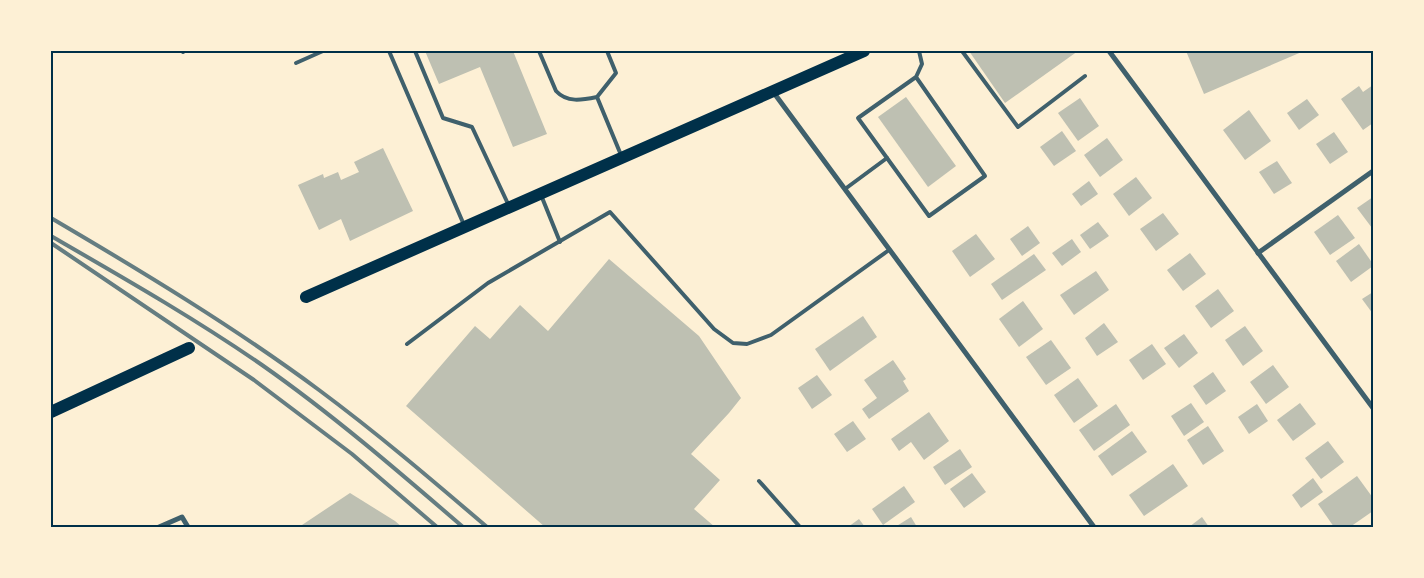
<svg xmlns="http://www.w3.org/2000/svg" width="1424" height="578" viewBox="0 0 1424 578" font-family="Karla,sans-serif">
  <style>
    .building { fill: #bec0b2 }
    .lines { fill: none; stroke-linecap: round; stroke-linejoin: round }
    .service { stroke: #3f606c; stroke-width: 4 }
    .minor { stroke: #3f606c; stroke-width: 5 }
    .primary { stroke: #003049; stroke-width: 12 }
    .rail { stroke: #657d81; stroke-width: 4 }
    .neatline { fill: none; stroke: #003049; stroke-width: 2 }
  </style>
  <rect width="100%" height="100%" fill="#fdf0d5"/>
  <g class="building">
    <polygon points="425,51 513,51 547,134 513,147 480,67 439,84"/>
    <polygon points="969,51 1078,51 1005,103"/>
    <polygon points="1186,51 1304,51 1204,94"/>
    <polygon points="1373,85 1373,123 1363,130 1341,99 1359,86 1363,92"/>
    <polygon points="906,97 956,166 928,187 878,117"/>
    <polygon points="1080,98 1099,126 1078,141 1058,113"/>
    <polygon points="1307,99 1319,115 1299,130 1287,113"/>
    <polygon points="1249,110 1271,141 1245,160 1223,130"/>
    <polygon points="1062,131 1076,151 1054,166 1040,147"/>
    <polygon points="1334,132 1348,152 1330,164 1316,144"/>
    <polygon points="1107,138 1123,160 1100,177 1084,155"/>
    <polygon points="383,148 413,211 350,241 341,219 319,230 298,185 323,174 324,178 338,172 341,180 359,172 354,162"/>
    <polygon points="1277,161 1292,183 1274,194 1259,172"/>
    <polygon points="1136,177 1152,198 1129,216 1113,194"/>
    <polygon points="1089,181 1098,194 1081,206 1072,194"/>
    <polygon points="1373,197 1373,228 1372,228 1357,208"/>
    <polygon points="1163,213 1179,234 1156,251 1140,229"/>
    <polygon points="1338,215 1355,238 1330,255 1314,232"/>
    <polygon points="1098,222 1109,236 1090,249 1080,235"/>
    <polygon points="1028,226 1040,243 1022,256 1010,239"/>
    <polygon points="976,234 995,259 970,277 952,251"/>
    <polygon points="1072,239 1081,252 1062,266 1052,253"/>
    <polygon points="1359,244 1373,264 1373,266 1351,282 1336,261"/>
    <polygon points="1190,253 1206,274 1183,291 1167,270"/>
    <polygon points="1034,254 1046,270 1002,300 991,284"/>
    <polygon points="609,259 699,336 741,398 729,413 691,454 720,480 694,509 715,527 545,527 406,406 475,326 490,339 520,305 548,331"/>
    <polygon points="1096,271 1109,290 1074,315 1060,295"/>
    <polygon points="1218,289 1234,311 1211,328 1195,306"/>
    <polygon points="1373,292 1373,314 1362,299"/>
    <polygon points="1023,301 1043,329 1019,347 999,319"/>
    <polygon points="863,316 877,337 830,371 815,349"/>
    <polygon points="1104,323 1118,342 1097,356 1085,338"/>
    <polygon points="1245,326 1263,351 1243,366 1225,340"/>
    <polygon points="1184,334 1198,353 1179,368 1164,348"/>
    <polygon points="1051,340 1071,368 1046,385 1026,357"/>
    <polygon points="1152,344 1166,364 1143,380 1129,360"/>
    <polygon points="893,360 906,379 903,381 909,391 869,419 862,409 877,398 864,380"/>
    <polygon points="1273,365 1289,387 1266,404 1250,382"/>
    <polygon points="1213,372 1226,391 1206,405 1193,386"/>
    <polygon points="817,375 832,395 812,409 798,388"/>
    <polygon points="1078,378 1098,406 1074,423 1054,395"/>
    <polygon points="1191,403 1204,422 1184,436 1171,416"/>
    <polygon points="1300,403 1316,424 1293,441 1277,420"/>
    <polygon points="1116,404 1130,425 1094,451 1079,430"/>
    <polygon points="1257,404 1268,421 1249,434 1238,417"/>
    <polygon points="929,412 949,441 924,460 911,442 899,451 891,439"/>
    <polygon points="853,421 866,439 847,452 834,434"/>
    <polygon points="1208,426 1224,451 1203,465 1187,440"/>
    <polygon points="1132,431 1147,452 1112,476 1098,456"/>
    <polygon points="1328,441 1344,462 1321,479 1305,458"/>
    <polygon points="960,449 972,467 945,485 933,467"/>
    <polygon points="1173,464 1188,486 1144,516 1129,495"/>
    <polygon points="972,473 986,492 964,508 950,489"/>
    <polygon points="1357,476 1373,498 1373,511 1350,527 1334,527 1318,504"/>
    <polygon points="1313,478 1323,492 1301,508 1292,495"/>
    <polygon points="904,486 915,502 883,525 872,509"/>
    <polygon points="350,493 395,521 402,527 299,527"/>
    <polygon points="911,517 917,527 895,527"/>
    <polygon points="1202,517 1209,527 1189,527"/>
    <polygon points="859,519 865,527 848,527"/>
  </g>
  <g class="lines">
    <g class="service">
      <polyline points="389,51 464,225"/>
      <polyline points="415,51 443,118 472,127 509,206"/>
      <path d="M 539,51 L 556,91 C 567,103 582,100 597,97 L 616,73 L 607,51"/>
      <polyline points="962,51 1018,127 1085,76"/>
      <polyline points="183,52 184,51"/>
      <polyline points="296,63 323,51"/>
      <polyline points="916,77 985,176 929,216 858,118 916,77 922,64 919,51"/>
      <polyline points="597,97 621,155"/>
      <polyline points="845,189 887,158"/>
      <polyline points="541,195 560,242"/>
      <polyline points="407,344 488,283 610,212 714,329 733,343 747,344 771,335 889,250"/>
      <polyline points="759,481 800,527"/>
    </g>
    <g class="minor">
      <polyline points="1109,51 1373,408"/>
      <polyline points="774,93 1094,527"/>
      <polyline points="1258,253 1373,171"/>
      <polyline points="159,527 182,517 188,527"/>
    </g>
    <g class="primary">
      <polyline points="306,297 864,51"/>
      <polyline points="51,412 189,348"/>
    </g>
    <g class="rail">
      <path d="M 51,218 C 143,272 234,327 319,390 C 377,433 432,480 487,527"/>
      <path d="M 51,236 C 122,277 194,318 262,365 C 332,414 398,471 463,527"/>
      <polyline points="51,243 254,380 352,454 437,527"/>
    </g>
  </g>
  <rect width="1424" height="578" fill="none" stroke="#fdf0d5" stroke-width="105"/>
  <rect x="52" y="52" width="1320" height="474" class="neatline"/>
</svg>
